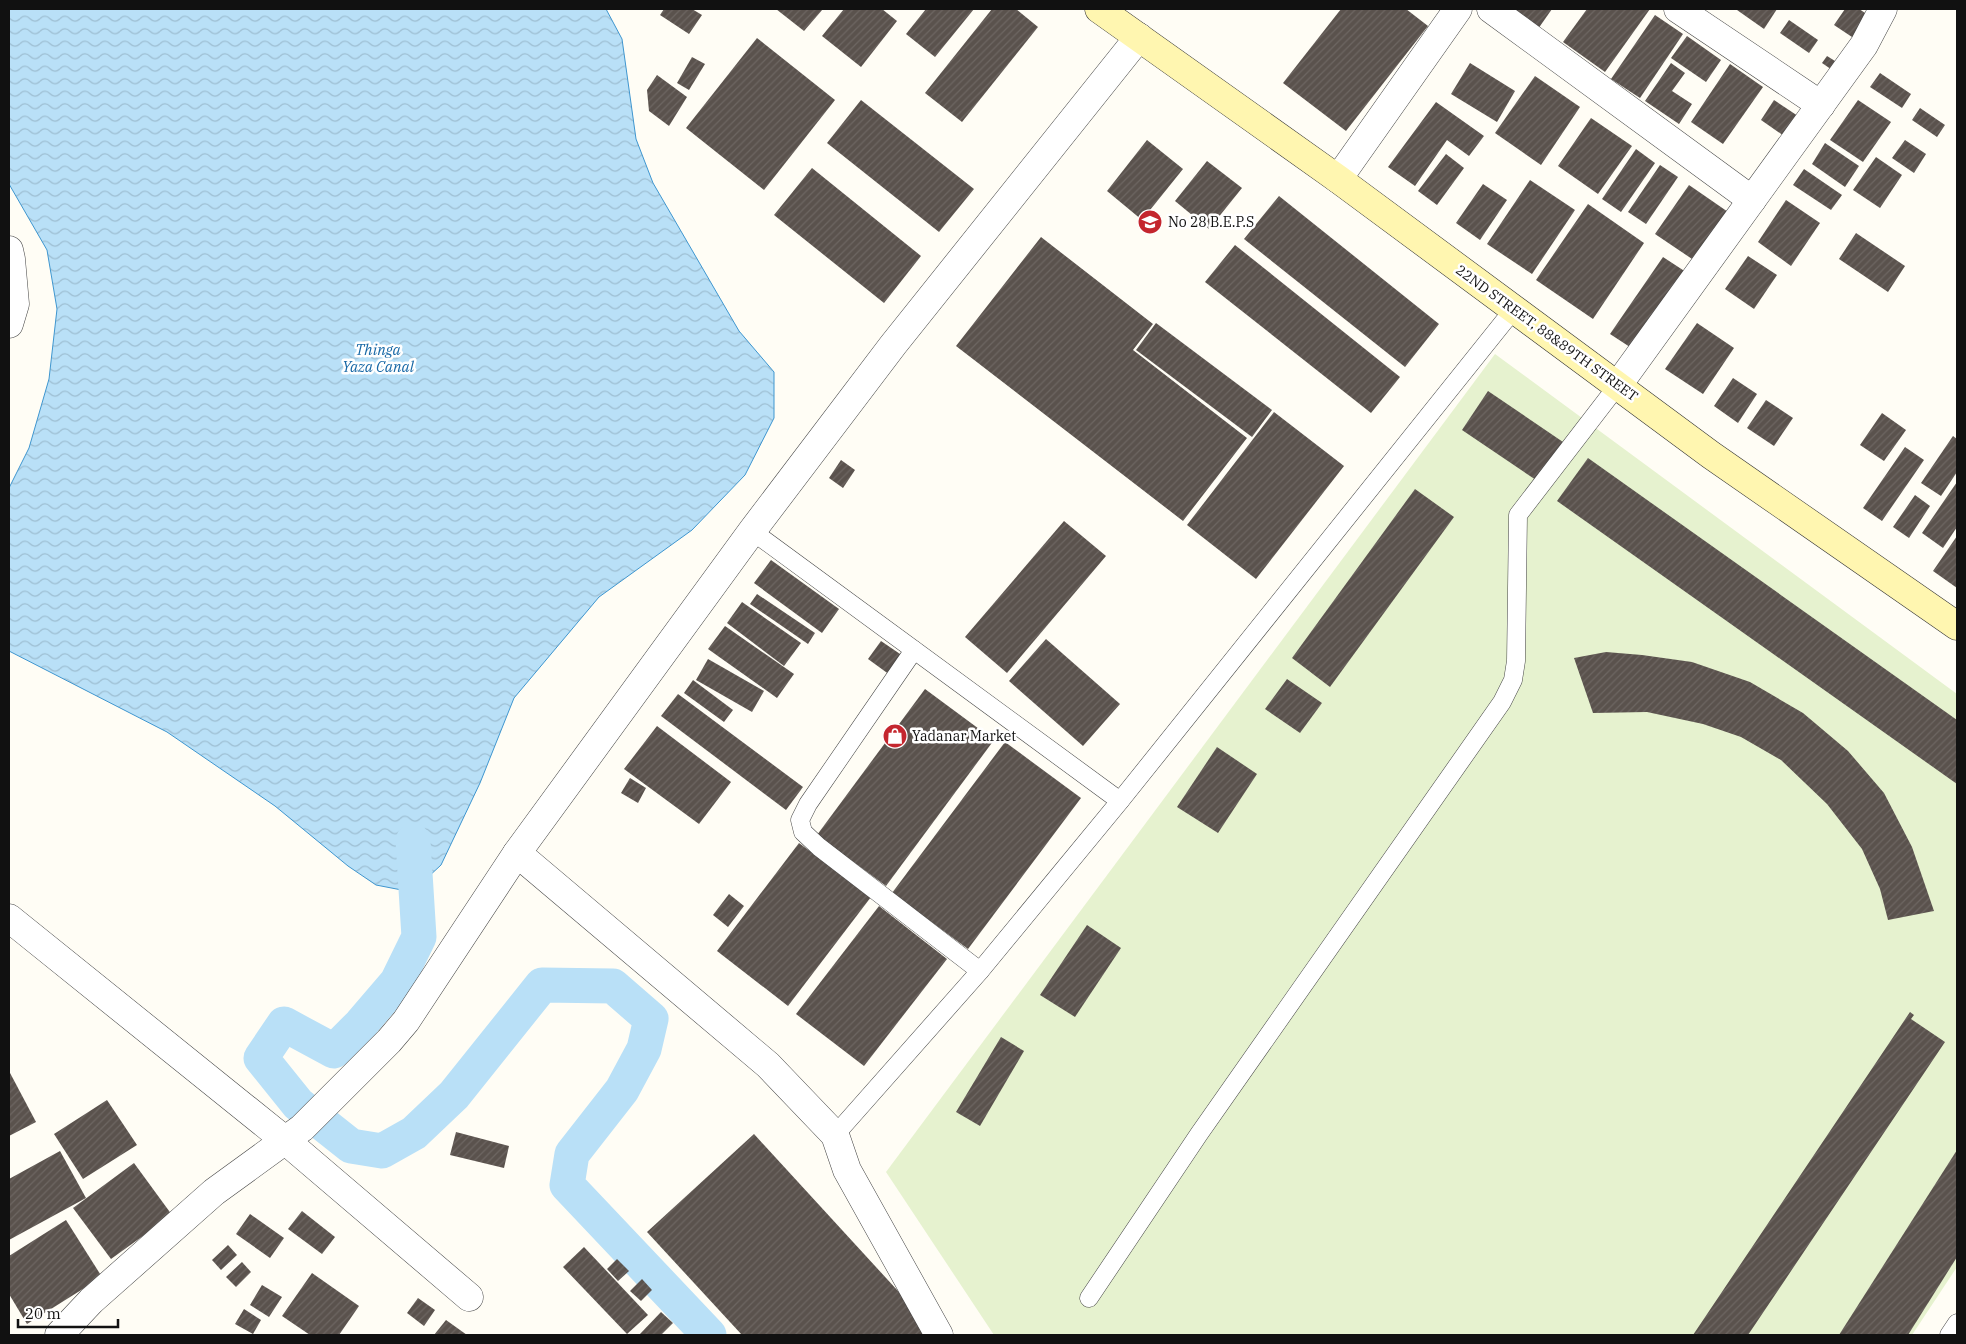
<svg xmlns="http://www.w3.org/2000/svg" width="1966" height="1344" viewBox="0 0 1966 1344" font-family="'IBM Plex Serif',serif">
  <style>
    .pitch { fill: #e6f2cf }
    .water { fill: url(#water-waves); stroke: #3f96cf }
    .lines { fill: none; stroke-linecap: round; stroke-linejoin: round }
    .canal { stroke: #b9e0f7; stroke-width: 35 }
    .building { fill: url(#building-hatch) }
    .service-casing { stroke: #444; stroke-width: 19 }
    .minor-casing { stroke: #444; stroke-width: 29 }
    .secondary-casing { stroke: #333; stroke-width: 29 }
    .service { stroke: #fff; stroke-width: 18 }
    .minor { stroke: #fff; stroke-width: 28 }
    .secondary { stroke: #fff6b0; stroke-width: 28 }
    .labels { text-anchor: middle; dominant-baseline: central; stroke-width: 5; stroke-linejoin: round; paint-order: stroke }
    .poi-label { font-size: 14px; fill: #111; stroke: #fff; text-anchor: start }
    .street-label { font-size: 14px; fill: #111; stroke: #fff }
    .water-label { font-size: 15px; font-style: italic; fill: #1768a6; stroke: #fff }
  </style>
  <defs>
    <pattern id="water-waves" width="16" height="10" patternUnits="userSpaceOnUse" patternTransform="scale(1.25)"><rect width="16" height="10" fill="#b9e0f7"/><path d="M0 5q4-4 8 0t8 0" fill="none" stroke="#9ebfd3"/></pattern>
    <pattern id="building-hatch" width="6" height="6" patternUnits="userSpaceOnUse" patternTransform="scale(1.25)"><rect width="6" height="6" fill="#5a524d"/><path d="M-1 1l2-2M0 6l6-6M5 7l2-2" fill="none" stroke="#6d6662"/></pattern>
  </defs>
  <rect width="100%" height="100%" fill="#fffdf5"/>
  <polygon class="pitch" points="1495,354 1957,694 1957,1267 1912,1335 994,1335 886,1172"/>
  <polygon class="water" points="9,9 606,9 622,39 636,139 653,183 739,331 774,372 774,418 745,475 692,530 599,597 514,698 480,783 441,865 412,892 376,885 348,866 275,806 167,732 9,651 9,488 29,448 49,379 57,309 47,250 9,184"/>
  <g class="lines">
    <polyline class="canal" points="413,841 419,937 397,982 361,1024 334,1051 284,1024 261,1058 298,1104 351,1146 382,1151 414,1133 454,1095 542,985 613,986 651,1019 644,1049 622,1090 572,1154 567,1185 709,1335"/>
  </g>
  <g class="building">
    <polygon points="664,9 692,9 702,15 689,34 660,15"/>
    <polygon points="776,9 823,9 804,31"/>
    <polygon points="844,9 882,9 897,21 861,67 822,36"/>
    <polygon points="926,9 974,9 935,57 906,34"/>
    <polygon points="992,9 1016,9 1038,27 962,122 925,93"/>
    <polygon points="1341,9 1406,9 1428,26 1346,131 1283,83"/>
    <polygon points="1509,9 1552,9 1538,29"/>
    <polygon points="1587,9 1650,9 1605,72 1563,42"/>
    <polygon points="1738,9 1777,9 1764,29 1737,10"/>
    <polygon points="1845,9 1859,9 1876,20 1861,43 1834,25"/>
    <polygon points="1655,15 1683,34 1640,98 1611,79"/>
    <polygon points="1789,20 1818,40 1809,53 1780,33"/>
    <polygon points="1687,36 1721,60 1706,82 1671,58"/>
    <polygon points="757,38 835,100 764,190 686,128"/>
    <polygon points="1827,56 1843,66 1838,74 1822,63"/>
    <polygon points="692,57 705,64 689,90 677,83"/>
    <polygon points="1470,63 1515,91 1497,122 1451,94"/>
    <polygon points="1671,63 1685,73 1672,91 1692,104 1679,124 1645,101"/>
    <polygon points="1730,64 1763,87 1723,144 1691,122"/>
    <polygon points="1880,73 1911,94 1902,108 1870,87"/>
    <polygon points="657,75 687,97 669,126 649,111 647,90"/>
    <polygon points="1535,76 1580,107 1541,165 1495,133"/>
    <polygon points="861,100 974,189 939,232 827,143"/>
    <polygon points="1774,100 1801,118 1787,138 1761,120"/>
    <polygon points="1858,100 1891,122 1863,162 1830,140"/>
    <polygon points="1436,102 1484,136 1469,156 1447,140 1415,186 1388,167"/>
    <polygon points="1920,108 1945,125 1937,137 1912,120"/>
    <polygon points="1591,118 1632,146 1598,194 1558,166"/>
    <polygon points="1147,140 1183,169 1142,220 1107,191"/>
    <polygon points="1905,140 1926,154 1914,173 1892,158"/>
    <polygon points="1825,143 1859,166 1845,187 1812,164"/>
    <polygon points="1636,149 1655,163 1621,212 1602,199"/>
    <polygon points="1446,154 1464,168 1437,205 1418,191"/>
    <polygon points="1876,157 1902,175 1880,208 1853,190"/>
    <polygon points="1207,161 1242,188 1209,229 1175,201"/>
    <polygon points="1660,165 1678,177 1646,224 1628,212"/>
    <polygon points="812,168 921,256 884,303 774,215"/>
    <polygon points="1804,169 1842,195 1831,210 1793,185"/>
    <polygon points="1530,180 1575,210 1532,274 1487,244"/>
    <polygon points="1483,184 1507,200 1480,240 1456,223"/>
    <polygon points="1689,185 1731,214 1698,263 1655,234"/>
    <polygon points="1279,196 1439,324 1405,367 1244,239"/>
    <polygon points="1786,200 1820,223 1791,266 1758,242"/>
    <polygon points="1588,204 1644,243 1593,319 1536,280"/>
    <polygon points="1856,233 1905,266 1888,292 1839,259"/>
    <polygon points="1041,237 1153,324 1133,350 1247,438 1183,521 956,346"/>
    <polygon points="1235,245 1400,377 1371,413 1205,282"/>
    <polygon points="1748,256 1777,275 1754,309 1725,289"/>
    <polygon points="1663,257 1689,274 1636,351 1610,334"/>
    <polygon points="1156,323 1272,410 1252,437 1136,350"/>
    <polygon points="1697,323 1734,348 1703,394 1665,369"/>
    <polygon points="1733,378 1757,394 1738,423 1714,406"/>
    <polygon points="1488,391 1563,442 1536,480 1462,430"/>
    <polygon points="1766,400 1793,418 1774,446 1747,428"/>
    <polygon points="1274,412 1344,466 1256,579 1187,525"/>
    <polygon points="1882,413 1906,430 1884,461 1860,445"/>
    <polygon points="1953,436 1957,439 1957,472 1941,496 1921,483"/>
    <polygon points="1905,447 1924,460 1882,521 1863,508"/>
    <polygon points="1588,458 1957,720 1957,784 1557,501"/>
    <polygon points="841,460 855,470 843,488 829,478"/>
    <polygon points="1957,482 1957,527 1943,548 1922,533"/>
    <polygon points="1415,489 1454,517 1330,687 1292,658"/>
    <polygon points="1915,495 1930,506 1909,538 1893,527"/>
    <polygon points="1064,521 1106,556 1007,673 965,637"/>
    <polygon points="1957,536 1957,588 1933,571"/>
    <polygon points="771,560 839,609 822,633 754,583"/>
    <polygon points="757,594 815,633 808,644 750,604"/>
    <polygon points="742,602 801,643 784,666 727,623"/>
    <polygon points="725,626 794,674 777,698 708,649"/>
    <polygon points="1046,639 1120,704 1083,746 1009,681"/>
    <polygon points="881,641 903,656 890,675 868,659"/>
    <polygon points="1606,652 1642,655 1692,662 1750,682 1803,713 1848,751 1884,793 1912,847 1934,911 1888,920 1880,889 1862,849 1827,804 1781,760 1741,737 1703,724 1647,712 1593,713 1574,658"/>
    <polygon points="708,659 764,691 752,712 696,680"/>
    <polygon points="1287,679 1322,703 1300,733 1265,709"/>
    <polygon points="693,680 733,710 724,722 684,693"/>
    <polygon points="925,689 994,740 886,886 817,835"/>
    <polygon points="678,694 803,787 786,810 661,716"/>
    <polygon points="657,726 731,782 699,824 624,769"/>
    <polygon points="1005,742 1081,798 968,949 892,893"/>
    <polygon points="1217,747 1257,774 1218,833 1177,807"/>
    <polygon points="630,778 646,788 638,803 621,793"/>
    <polygon points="799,843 871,897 788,1006 717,951"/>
    <polygon points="729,894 744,906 728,927 713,915"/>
    <polygon points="879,906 947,959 864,1066 796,1014"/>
    <polygon points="1087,925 1121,948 1075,1017 1040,995"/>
    <polygon points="1910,1012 1914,1015 1911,1019 1945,1042 1748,1335 1693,1335"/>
    <polygon points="1001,1037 1024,1051 980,1126 956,1112"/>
    <polygon points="9,1071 36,1122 9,1136"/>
    <polygon points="107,1100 137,1145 83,1179 54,1134"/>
    <polygon points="456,1132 509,1146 504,1168 450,1155"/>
    <polygon points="754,1134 931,1327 922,1335 742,1335 647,1232"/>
    <polygon points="1957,1150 1957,1257 1908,1335 1839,1335"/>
    <polygon points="60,1151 86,1198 9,1240 9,1179"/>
    <polygon points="134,1163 172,1215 111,1259 73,1208"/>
    <polygon points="302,1211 335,1237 322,1254 288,1229"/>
    <polygon points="250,1214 284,1238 270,1258 236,1234"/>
    <polygon points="66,1220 102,1277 27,1324 9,1294 9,1256"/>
    <polygon points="228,1245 237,1255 221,1270 212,1260"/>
    <polygon points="584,1247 648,1315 627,1334 563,1267"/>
    <polygon points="617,1259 629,1271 618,1281 607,1269"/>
    <polygon points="242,1262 251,1272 236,1287 226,1277"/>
    <polygon points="312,1273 359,1306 339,1335 310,1335 282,1316"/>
    <polygon points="642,1279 652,1290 641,1301 630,1291"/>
    <polygon points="262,1285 282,1297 269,1317 250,1305"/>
    <polygon points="418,1298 435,1310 424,1326 407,1313"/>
    <polygon points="244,1309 261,1320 253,1334 235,1324"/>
    <polygon points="661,1312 673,1323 661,1335 639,1335"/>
    <polygon points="446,1320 467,1335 434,1335"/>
  </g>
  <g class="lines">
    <defs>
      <g id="service">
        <polyline points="752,531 1120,801"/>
        <polyline points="914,650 808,804 800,820 803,832 819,847 980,971"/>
        <polyline points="835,1135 980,971 1120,801 1514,309"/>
        <polyline points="1089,1298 1199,1134 1502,702 1513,680 1516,661 1518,515 1618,385"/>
        <polyline points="1949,1335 1957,1323"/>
      </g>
      <g id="minor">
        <polyline points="1491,9 1752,200"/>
        <polyline points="1678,9 1821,105"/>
        <polyline points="1338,179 1458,9"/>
        <polyline points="9,250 11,259 15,304 9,324"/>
        <polyline points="1618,385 1864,45 1883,9"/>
        <polyline points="517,853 768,1065 835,1135 847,1170 939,1335"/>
        <polyline points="9,918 286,1141 469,1297"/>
        <polyline points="59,1335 91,1301 214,1192 302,1128 389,1041 406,1021 517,853 752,531 893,345 1139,37"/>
      </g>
      <polyline id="secondary" points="1099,9 1338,179 1711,455 1957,626"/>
    </defs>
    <use href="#service" class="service-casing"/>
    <use href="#minor" class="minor-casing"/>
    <use href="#secondary" class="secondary-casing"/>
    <use href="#service" class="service"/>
    <use href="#minor" class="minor"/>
    <use href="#secondary" class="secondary"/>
  </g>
  <defs>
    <symbol id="school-disc" viewBox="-11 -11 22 22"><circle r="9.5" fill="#c4262e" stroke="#fff"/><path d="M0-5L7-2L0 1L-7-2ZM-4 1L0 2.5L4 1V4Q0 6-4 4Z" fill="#fff"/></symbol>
    <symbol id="shop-disc" viewBox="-11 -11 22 22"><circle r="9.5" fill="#c4262e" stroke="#fff"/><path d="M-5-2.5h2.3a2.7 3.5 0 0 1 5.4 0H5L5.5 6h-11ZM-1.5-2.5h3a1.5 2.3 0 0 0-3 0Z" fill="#fff"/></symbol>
  </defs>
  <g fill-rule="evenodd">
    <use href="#school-disc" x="1136" y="208" width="28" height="28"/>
    <use href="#shop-disc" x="881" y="722" width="28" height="28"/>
  </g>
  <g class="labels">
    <g class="poi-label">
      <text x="1168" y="222">No 28 B.E.P.S</text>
      <text x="912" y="736">Yadanar Market</text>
    </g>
    <g class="street-label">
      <text transform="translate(1547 333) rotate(36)">22ND STREET, 88&amp;89TH STREET</text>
    </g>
    <g class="water-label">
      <text x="378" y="349">Thinga<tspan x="378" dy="17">Yaza Canal</tspan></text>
    </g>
  </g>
  <rect width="1966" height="1344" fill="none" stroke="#111111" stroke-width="20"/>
  <path d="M18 1319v8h100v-8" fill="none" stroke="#111111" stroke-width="2.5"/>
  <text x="25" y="1319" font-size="15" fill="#111111" stroke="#ffffff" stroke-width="4" paint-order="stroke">20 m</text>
</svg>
